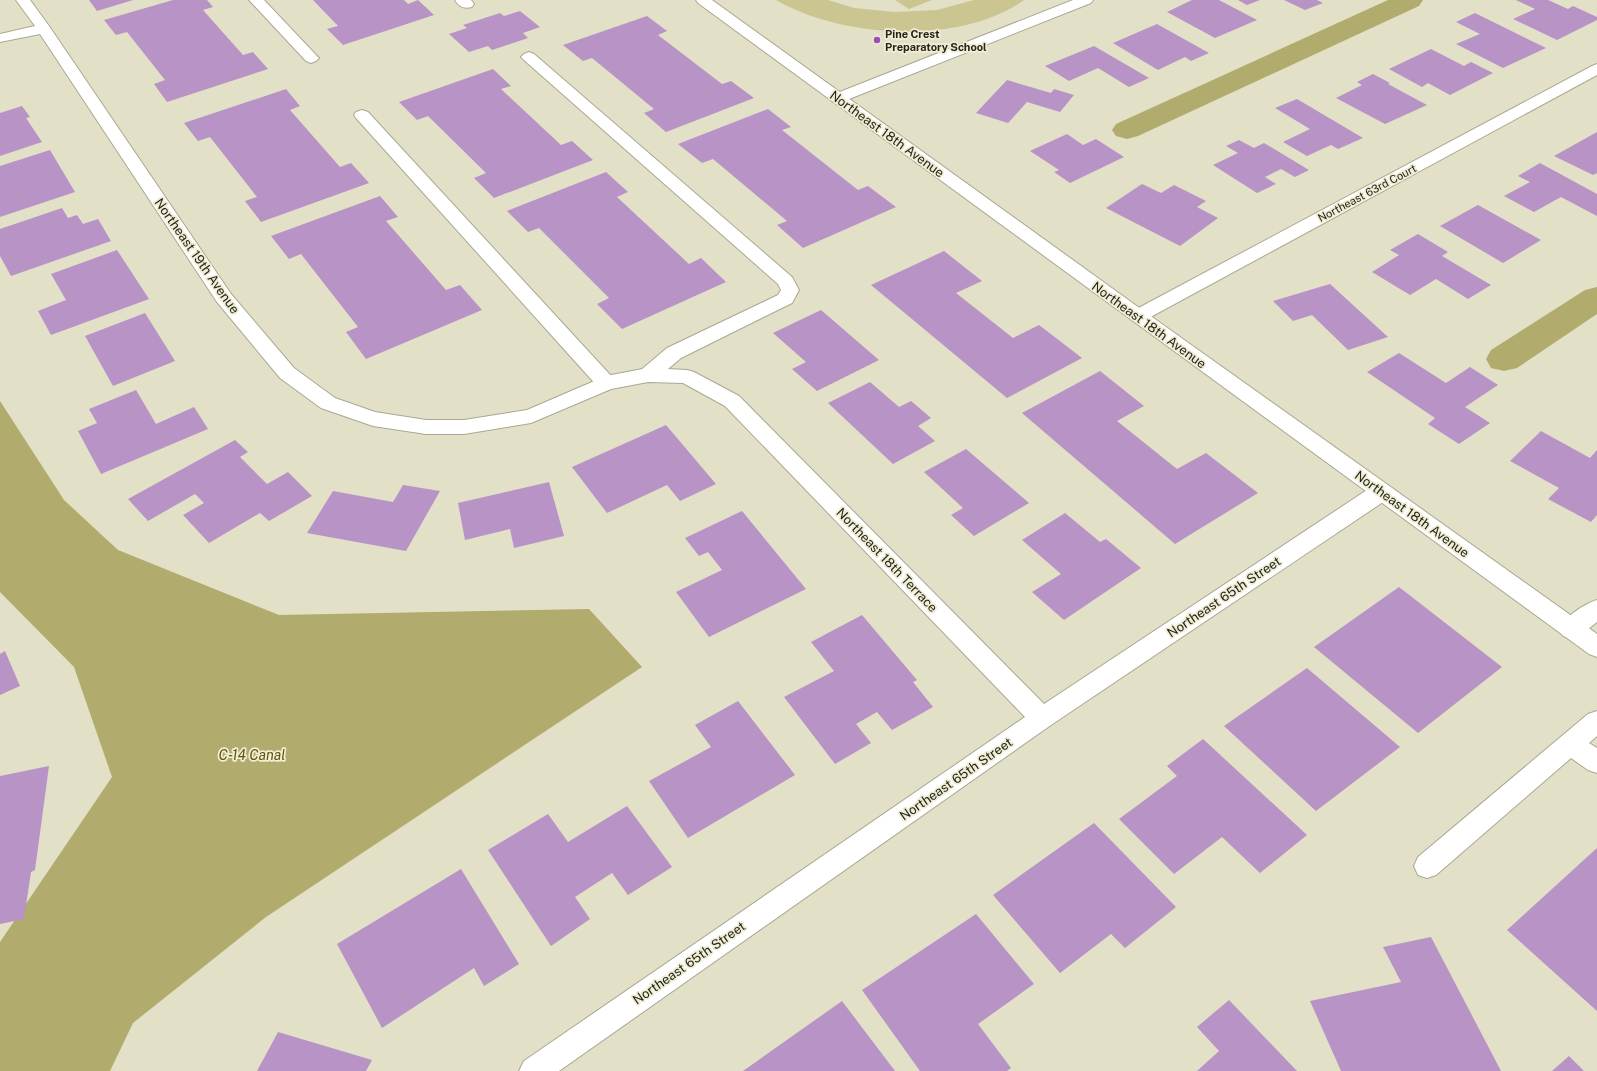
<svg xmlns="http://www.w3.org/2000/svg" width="1597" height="1071" viewBox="0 0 1597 1071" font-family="'Public Sans',sans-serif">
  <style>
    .green { fill: #cbc591 }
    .water { fill: #b2ab6e }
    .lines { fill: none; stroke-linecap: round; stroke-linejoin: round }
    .canal { fill: #b2ab6e; fill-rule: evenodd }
    .building { fill: #b794c5 }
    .lane-casing { stroke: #aaa891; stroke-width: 2 }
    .street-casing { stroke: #aaa891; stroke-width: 2 }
    .secondary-casing { stroke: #aaa891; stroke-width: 2 }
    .lane { fill: #fff; fill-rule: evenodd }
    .street { fill: #fff; fill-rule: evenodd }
    .secondary { fill: #fff; fill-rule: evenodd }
    .poi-dot { fill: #9e4cbc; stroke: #f0edd4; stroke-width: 1.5 }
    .labels { text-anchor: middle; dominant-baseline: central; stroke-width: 3.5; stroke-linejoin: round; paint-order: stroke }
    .far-poi-label { font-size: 11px; font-weight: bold; fill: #25241b; stroke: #f0edd4; text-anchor: start }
    .far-street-label { font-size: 11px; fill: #25241b; stroke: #f0edd4 }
    .street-label { font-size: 13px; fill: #25241b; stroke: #f0edd4 }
    .water-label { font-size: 14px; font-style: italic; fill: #5f560c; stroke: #f0edd4 }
  </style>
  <rect width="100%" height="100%" fill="#e2e0c7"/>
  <g class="green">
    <path d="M 776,0 L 828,0 L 854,8 L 895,12 L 937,10 L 974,0 L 1024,0 C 961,46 841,38 776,0 Z"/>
    <polygon points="895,0 932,0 909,9"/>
  </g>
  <polygon class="water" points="0,401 64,500 118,550 279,615 589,609 642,667 266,917 133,1023 110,1071 0,1071 0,942 112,777 74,667 0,592"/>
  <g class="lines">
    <g class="canal">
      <polygon points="1388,0 1423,0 1419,6 1138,136 1127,139 1116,136 1112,130 1116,124"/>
      <polygon points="1597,287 1597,314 1517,368 1504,371 1491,368 1486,359 1491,350 1585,290"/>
    </g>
  </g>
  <g class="building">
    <polygon points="89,0 133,0 97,11"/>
    <polygon points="173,0 207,0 213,7 203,10 243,55 253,52 268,69 167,102 154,84 165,80 127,32 116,35 104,20"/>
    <polygon points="313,0 404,0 408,4 418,0 434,15 343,45 327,29 338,26"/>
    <polygon points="1192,0 1219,0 1257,20 1215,38 1167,12"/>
    <polygon points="1238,0 1260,0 1247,5"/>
    <polygon points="1284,0 1317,0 1323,3 1305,10"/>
    <polygon points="1516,0 1548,0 1568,9 1573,6 1597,17 1597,20 1557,40 1513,19 1535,9"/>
    <polygon points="520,11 540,27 523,33 528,38 492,50 488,46 469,52 449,34 467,28 463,25 500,13 504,16"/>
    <polygon points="1475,13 1546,48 1503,68 1456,44 1480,34 1456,22"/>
    <polygon points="647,16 667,31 658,35 722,84 731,81 754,98 666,132 644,113 654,109 592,58 583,61 563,45"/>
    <polygon points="1157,24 1209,53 1191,61 1185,57 1158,70 1113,43"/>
    <polygon points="1094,46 1149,78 1129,87 1098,68 1069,81 1045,66"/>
    <polygon points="1431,49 1464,66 1471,62 1493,73 1450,95 1428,83 1422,87 1389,69"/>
    <polygon points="493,69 511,86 501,89 561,145 572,141 593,160 494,198 474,178 486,173 428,116 417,120 399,102"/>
    <polygon points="1373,74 1390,83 1388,84 1427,105 1385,124 1336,98 1362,85 1357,82"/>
    <polygon points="1007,80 1051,93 1054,89 1074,95 1060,112 1027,102 1008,123 976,113"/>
    <polygon points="286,89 300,106 290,110 340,167 351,163 369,183 261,222 245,201 257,197 210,137 198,141 184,123"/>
    <polygon points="1297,99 1363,138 1338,149 1331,145 1307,156 1283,142 1310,129 1275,108"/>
    <polygon points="22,106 30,117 26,118 42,142 0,156 0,113"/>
    <polygon points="768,109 791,127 782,130 858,190 868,186 896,207 803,248 777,225 787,221 713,159 702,163 678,144"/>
    <polygon points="1597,132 1597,173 1593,175 1554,156"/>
    <polygon points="1067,134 1083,145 1096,139 1124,157 1070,183 1054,172 1059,170 1030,151"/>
    <polygon points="1239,140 1254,148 1264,143 1309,170 1295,177 1281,169 1265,177 1276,184 1257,193 1213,165 1238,153 1226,146"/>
    <polygon points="50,150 75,192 0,217 0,166"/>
    <polygon points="1540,163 1597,194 1597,216 1561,197 1534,212 1504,196 1530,182 1518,176"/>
    <polygon points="606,172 628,192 617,197 689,264 701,258 726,282 622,329 597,304 609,298 539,228 528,232 507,211"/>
    <polygon points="1142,184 1161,193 1174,185 1206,201 1197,207 1218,218 1180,246 1106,208"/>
    <polygon points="380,196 398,217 386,221 446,290 460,285 482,310 366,359 346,332 358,327 301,254 289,259 271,236"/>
    <polygon points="1478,205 1541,240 1503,263 1440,226"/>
    <polygon points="62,208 68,218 77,215 83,224 98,219 111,241 11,276 0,256 0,229"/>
    <polygon points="1418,234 1448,252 1442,256 1491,285 1468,299 1436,279 1410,295 1372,272 1399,255 1390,250"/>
    <polygon points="117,250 149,299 51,335 38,311 66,300 51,274"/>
    <polygon points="944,251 982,281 956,293 1013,338 1039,325 1082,358 1007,398 871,285"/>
    <polygon points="1330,284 1388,337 1348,350 1312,315 1293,321 1273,301"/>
    <polygon points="821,310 879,360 817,391 792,369 806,362 773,333"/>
    <polygon points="145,313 175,361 113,386 85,336"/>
    <polygon points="1399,353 1446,383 1470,367 1498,385 1465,407 1490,423 1459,444 1428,424 1435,418 1367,372"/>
    <polygon points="1100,371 1144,406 1117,421 1177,469 1206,453 1258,493 1175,544 1022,413"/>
    <polygon points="870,382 899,407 911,401 931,418 918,426 935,441 893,464 828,403"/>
    <polygon points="136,390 156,424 194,407 208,429 101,474 78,431 97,423 89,409"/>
    <polygon points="666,425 716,484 680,501 667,485 607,513 572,467"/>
    <polygon points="1541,431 1590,458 1597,450 1597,515 1591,522 1548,499 1559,488 1510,461"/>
    <polygon points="235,440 248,452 240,457 267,484 288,472 312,496 269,521 260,513 209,543 183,515 204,503 195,494 148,521 128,499"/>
    <polygon points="966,449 1029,503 974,536 951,515 963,508 924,472"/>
    <polygon points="549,482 564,536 514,548 510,529 465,540 458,503"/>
    <polygon points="403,485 440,491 406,551 307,533 333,491 393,502"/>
    <polygon points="742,511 806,589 709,637 676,592 722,570 708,552 699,556 685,538"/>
    <polygon points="1065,513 1100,542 1106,539 1141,568 1064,620 1032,592 1061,574 1022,540"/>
    <polygon points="1399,587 1502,667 1418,733 1314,647"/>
    <polygon points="862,615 917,680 913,682 933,707 892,730 877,712 856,724 871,743 835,764 784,697 834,671 811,642"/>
    <polygon points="5,651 20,686 0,695 0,654"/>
    <polygon points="1307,668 1400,747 1316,811 1224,726"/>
    <polygon points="738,701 795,775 688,838 649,781 711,747 695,725"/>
    <polygon points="1203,739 1307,835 1260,873 1222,837 1174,874 1119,819 1177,776 1167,766"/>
    <polygon points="49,766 35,870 31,872 24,919 0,924 0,776"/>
    <polygon points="627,806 672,867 628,895 612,873 575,897 590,919 551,946 488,850 548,814 568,842"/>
    <polygon points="1094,823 1176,907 1125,948 1111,934 1060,973 993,895"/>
    <polygon points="1597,848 1597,1011 1507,930"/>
    <polygon points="461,869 519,964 484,986 474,968 382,1028 337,944"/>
    <polygon points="976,914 1034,984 978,1024 1011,1068 1007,1071 920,1071 862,990"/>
    <polygon points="1431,937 1501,1071 1341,1071 1310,1001 1401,982 1383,947"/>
    <polygon points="1229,1000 1297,1071 1197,1071 1219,1051 1197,1027"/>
    <polygon points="842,1001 895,1071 743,1071"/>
    <polygon points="278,1032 372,1060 366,1071 257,1071"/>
    <polygon points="1569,1056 1584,1071 1552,1071"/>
  </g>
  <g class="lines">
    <defs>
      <g id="lane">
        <polygon points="249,0 264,0 316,55 319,58 316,61 311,63 306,61"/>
        <path d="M 455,0 L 471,0 L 474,4 L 472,7 C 464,9 459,7 455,0 Z"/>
        <polygon points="529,52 534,54 792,277 799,290 792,303 681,358 655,380 648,382 641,380 638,375 641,370 667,348 778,295 781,290 778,284 524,60 521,57 524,54"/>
        <polygon points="362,110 368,112 613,378 616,383 613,388 606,390 599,388 356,118 354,115 356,112"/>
        <polygon points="1597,711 1597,736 1589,743 1597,748 1597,773 1588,770 1571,758 1436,875 1427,878 1418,875 1414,866 1418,857 1588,714"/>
      </g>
      <g id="street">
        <polygon points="16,0 30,0 49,26 231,294 294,368 335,398 375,412 426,420 464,420 527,410 606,376 648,368 687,370 694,372 739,396 1044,704 1373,486 1381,484 1389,486 1392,492 1389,498 1051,725 559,1071 519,1071 524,1061 1025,717 725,406 683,383 648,382 611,389 531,423 464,434 426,434 373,426 321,408 280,378 217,302 40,34 0,42 0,34 35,26"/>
        <polygon points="1073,0 1093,0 1091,3 844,101 838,103 832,101 830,98 832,95"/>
        <polygon points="1597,64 1597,75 1145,320 1138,322 1131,320 1129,316 1131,312 1592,66"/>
        <path d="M 1597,600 L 1597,622 C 1585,631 1578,641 1563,636 L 1559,629 C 1566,616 1584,604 1597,600 Z"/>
      </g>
      <polygon id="secondary" points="696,0 712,0 1145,312 1597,634 1597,657 1589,654 698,3"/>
    </defs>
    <use href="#lane" class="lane-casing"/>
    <use href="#street" class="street-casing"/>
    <use href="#secondary" class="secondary-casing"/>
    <use href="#lane" class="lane"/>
    <use href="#street" class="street"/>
    <use href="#secondary" class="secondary"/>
  </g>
  <circle class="poi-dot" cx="877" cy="40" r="4"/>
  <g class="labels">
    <g class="far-poi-label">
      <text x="885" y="34">Pine Crest<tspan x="885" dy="13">Preparatory School</tspan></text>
    </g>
    <g class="far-street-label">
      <text transform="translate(1367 193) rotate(-28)">Northeast 63rd Court</text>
    </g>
    <g class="street-label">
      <text transform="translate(887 134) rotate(36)">Northeast 18th Avenue</text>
      <text transform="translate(197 256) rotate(55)">Northeast 19th Avenue</text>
      <text transform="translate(1149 325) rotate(36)">Northeast 18th Avenue</text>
      <text transform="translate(1412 514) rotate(36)">Northeast 18th Avenue</text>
      <text transform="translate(887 560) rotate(46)">Northeast 18th Terrace</text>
      <text transform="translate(1224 597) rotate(-34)">Northeast 65th Street</text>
      <text transform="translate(956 779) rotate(-35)">Northeast 65th Street</text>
      <text transform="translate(689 963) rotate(-35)">Northeast 65th Street</text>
    </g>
    <g class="water-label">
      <text x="252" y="755">C-14 Canal</text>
    </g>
  </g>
</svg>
